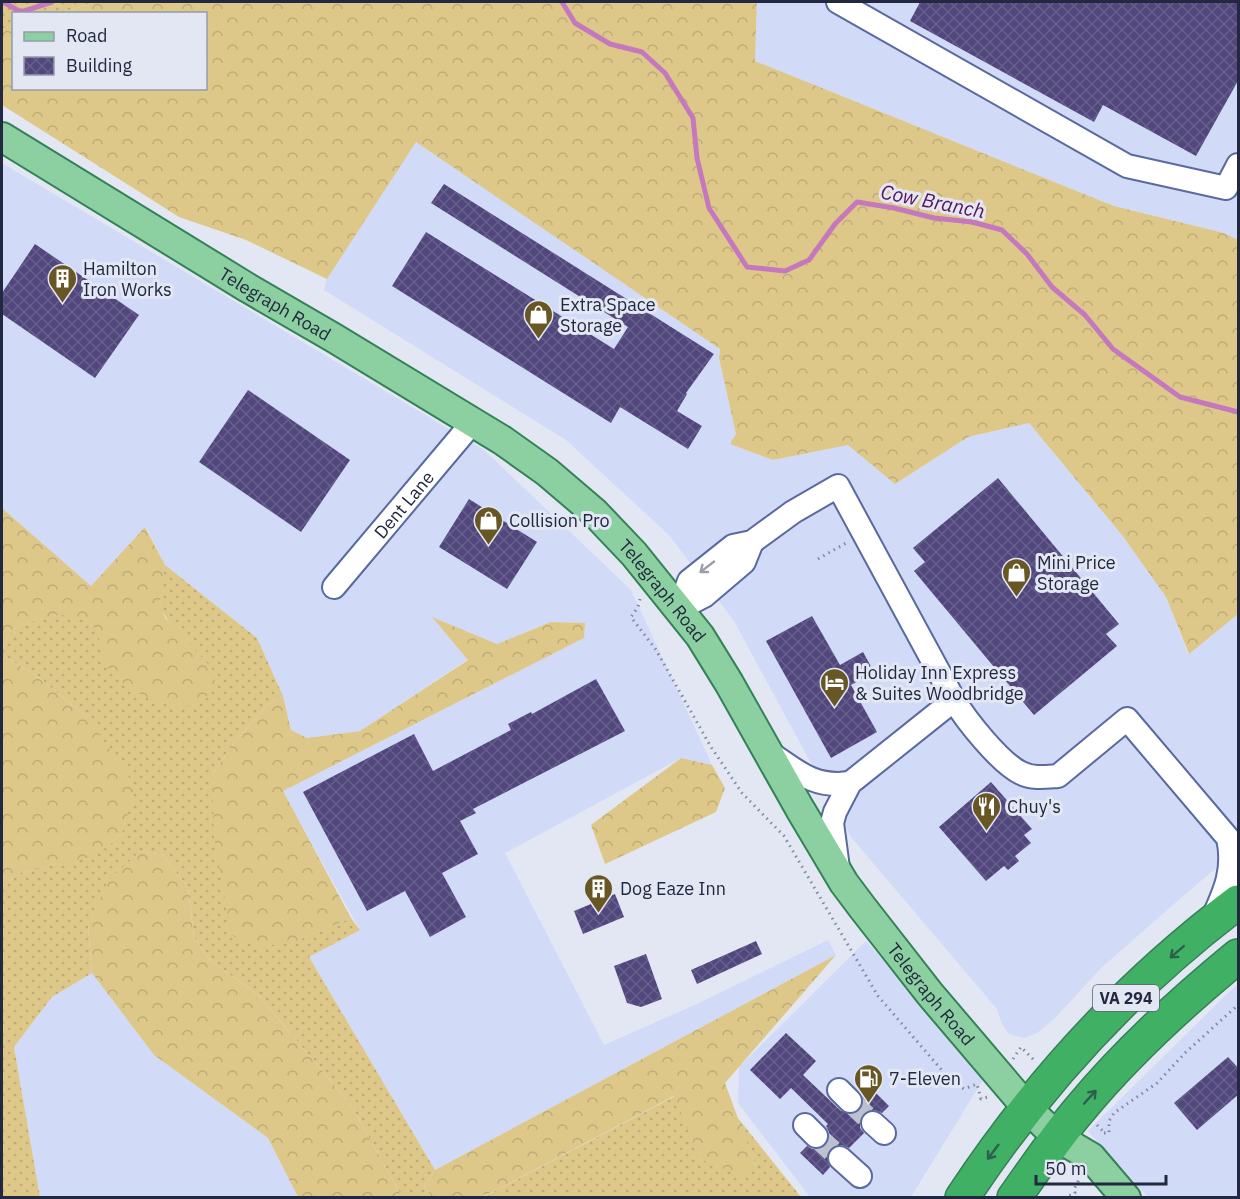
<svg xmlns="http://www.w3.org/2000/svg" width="1240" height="1199" viewBox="0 0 1240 1199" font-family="'IBM Plex Sans',sans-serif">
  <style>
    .built { fill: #d1daf6 }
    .grass { fill: url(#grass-dots) }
    .forest { fill: url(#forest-crowns) }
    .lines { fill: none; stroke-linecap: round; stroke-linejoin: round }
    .stream { stroke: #c578bd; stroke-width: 5 }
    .building { fill: url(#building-cross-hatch) }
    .minor-tunnel { stroke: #bcc1d0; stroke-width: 22; stroke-dasharray: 22 11; stroke-linecap: butt }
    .minor-casing { stroke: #5969a1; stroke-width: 26 }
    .major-casing { stroke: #358157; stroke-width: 32 }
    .highway-casing { stroke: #358157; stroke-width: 36 }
    .path { stroke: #83889a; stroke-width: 3; stroke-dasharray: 1.5 4.5; stroke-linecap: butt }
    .minor { stroke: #fff; stroke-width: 22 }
    .major { stroke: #8cd0a2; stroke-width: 28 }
    .highway { stroke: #40b164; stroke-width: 33 }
    .oneway { stroke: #9b9ea9 }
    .oneway2 { stroke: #2d5f4e }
    .labels { text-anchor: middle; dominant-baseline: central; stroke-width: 6; stroke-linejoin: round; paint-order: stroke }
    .shield { fill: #e3e7f4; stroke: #5b6175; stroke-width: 1.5 }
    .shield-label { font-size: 16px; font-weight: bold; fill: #21283f }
    .poi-label { font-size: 18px; fill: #21283f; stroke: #e3e7f4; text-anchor: start }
    .street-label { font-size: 18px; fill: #21283f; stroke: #e3e7f4 }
    .water-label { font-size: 20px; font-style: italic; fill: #581154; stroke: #e3e7f4 }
  </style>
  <defs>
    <pattern id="grass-dots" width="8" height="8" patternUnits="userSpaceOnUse" patternTransform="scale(1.5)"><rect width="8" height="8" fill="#dec889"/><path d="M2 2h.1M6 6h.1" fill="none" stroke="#beac77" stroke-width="1.8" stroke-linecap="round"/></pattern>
    <pattern id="forest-crowns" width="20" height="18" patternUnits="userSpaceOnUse" patternTransform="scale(1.5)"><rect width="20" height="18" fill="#dec889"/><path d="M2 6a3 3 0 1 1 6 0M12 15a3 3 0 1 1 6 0" fill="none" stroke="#beac77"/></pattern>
    <pattern id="building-cross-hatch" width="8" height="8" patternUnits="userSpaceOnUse" patternTransform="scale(1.5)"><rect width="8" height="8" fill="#51477d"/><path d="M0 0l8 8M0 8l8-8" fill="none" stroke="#665f8b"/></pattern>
  </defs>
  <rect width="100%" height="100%" fill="#e3e7f4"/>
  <g class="built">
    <polygon points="757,2 1238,2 1238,240 1224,233 1114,206 755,61"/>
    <polygon points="416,141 720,349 719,358 736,434 730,444 773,460 848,444 895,484 968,437 1029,423 1122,535 1166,597 1188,654 1238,614 1238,854 1210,873 1182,897 1101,968 1055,1018 1037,1033 1024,1038 1009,1034 1002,1024 997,1009 851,837 734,621 669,535 566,440 324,290 327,279"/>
    <polygon points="2,163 484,450 631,590 712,765 681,758 505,853 604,1045 697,1004 828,940 836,955 435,1170 309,957 360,930 282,791 584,638 585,623 551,622 497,644 433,618 468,659 360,731 307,738 291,730 283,696 257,638 165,565 146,527 91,586 2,508"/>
    <polygon points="866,941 984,1078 911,1197 810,1197 738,1103 739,1067"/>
    <polygon points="92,973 154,1055 268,1138 298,1197 40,1197 14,1047 52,997"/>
    <polygon points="1238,985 1238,1197 1148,1197 1088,1131 1231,990"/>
  </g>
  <g class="grass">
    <polygon points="2,2 96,2 60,13 14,14 13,26 2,29"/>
    <path d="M 165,565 L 257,638 L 283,696 L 266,706 L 233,744 L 212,775 L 293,942 L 351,918 L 360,930 L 309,957 L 435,1170 L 424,1186 L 432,1197 L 402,1197 L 351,1105 L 259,996 L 210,960 L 194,937 L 188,888 L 163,855 L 140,851 L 88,925 L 92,973 L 52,997 L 14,1047 L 40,1197 L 2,1197 L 2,887 L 22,872 L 96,855 L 122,834 L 87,717 L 38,677 L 2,655 L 2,650 L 11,630 C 33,621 59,608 83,619 C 88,622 94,628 98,631 L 102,647 L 216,675 C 201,652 161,627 160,599 C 160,588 163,576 165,565 Z"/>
    <polygon points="675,1096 700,1159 755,1165 737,1117 801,1197 479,1198 495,1191"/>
  </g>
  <g class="forest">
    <polygon points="96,2 757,2 755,61 1114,206 1224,233 1238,240 1238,614 1189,654 1166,597 1122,535 1029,423 968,437 895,484 848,445 773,460 730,444 736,434 719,358 720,349 416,142 327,279 246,240 179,217 2,105 2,29 13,26 14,88 206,88 206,14 60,13"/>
    <path d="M 2,508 L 91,586 L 145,527 L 165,565 L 160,600 L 165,618 L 209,665 L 216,675 C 213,691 208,699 192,705 C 169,713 122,688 108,668 C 96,650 107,630 81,619 C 58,609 33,621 11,630 L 2,650 Z"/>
    <polygon points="432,617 497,644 551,622 585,623 584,638 283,791 351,918 294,942 258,947 231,935 214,837 212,775 233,744 266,706 283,696 291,730 307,738 360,731 468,660"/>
    <polygon points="2,655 38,677 87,717 135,786 122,834 96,856 22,872 2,887"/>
    <polygon points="681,758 712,765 725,788 716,812 605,864 591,825"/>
    <polygon points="140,851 163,855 188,888 194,937 210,960 259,996 351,1105 402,1197 298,1197 268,1138 154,1055 92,973 88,925 108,881"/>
    <polygon points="836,955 725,1083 755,1165 741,1176 700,1159 674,1096 495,1191 479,1197 432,1197 424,1186 435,1170"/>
  </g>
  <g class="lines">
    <g class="stream">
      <polyline points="3,2 21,12 52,2"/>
      <polyline points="562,2 575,23 610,44 642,52 665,73 693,118 697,158 709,208 747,267 785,271 809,260 835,224 857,202 894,208 934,218 972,222 1002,230 1027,254 1052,287 1085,315 1113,349 1180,397 1238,412"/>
    </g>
  </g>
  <g class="building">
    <polygon points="920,2 1239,2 1239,79 1196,156 1103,105 1094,122 910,21"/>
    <polygon points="444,184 714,354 686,393 687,394 677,411 702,426 688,449 620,407 611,423 392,286 426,232 614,349 628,327 431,203"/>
    <polygon points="35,244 139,315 95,378 2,314 2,293"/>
    <polygon points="248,390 350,460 301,532 199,462"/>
    <polygon points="998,478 1119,624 1106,634 1117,646 1034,715 914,571 925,562 913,548"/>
    <polygon points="469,499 537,542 507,589 439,547"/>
    <polygon points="812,616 840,665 863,652 874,672 851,685 877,732 831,758 766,641"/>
    <polygon points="596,679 625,731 473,809 476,813 460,821 478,854 442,873 466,917 430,937 405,891 367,911 303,792 414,734 433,771 511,730 508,724 531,712 532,714"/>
    <polygon points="991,782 1032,829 1024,835 1031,843 1015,856 1019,861 1008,870 1004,866 986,881 939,827"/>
    <polygon points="615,894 624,917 583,934 574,911"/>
    <polygon points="756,941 762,954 697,984 691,970"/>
    <polygon points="646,954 662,999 641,1007 627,1003 614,966"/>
    <polygon points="786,1033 816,1061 803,1075 841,1111 853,1114 860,1110 863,1105 863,1098 860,1092 867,1084 889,1106 882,1113 875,1110 869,1110 863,1114 860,1121 860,1128 864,1133 849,1148 842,1145 836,1145 830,1149 827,1156 830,1167 823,1175 800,1153 807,1146 812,1149 819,1149 826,1145 829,1139 829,1132 826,1126 828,1124 791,1088 780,1099 750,1070"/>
    <polygon points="1228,1057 1239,1069 1239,1094 1197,1130 1174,1103"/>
  </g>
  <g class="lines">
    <g class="minor-tunnel">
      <polyline points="850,1101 873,1123"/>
      <polyline points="816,1136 840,1158"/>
    </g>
    <defs>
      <g id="minor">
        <polyline points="838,2 1127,166 1226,188 1238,165"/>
        <path id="s1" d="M 334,587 L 473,422"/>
        <polyline points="679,609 689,581 733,546 752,542 793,512 838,486 954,700"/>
        <polyline points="679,609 704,596 744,562 752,542"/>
        <path d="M 770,753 C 798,772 814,788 850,783"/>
        <path d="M 838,868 L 832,823 L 835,812 L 850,783 L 954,700 C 966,720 1000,763 1021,773 C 1033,779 1045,777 1058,776 L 1127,719 L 1228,838 C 1235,870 1225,891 1212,920"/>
        <polyline points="839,1090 850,1101"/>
        <polyline points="873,1123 884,1133"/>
        <polyline points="805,1125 816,1136"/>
        <polyline points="840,1158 860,1176"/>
      </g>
      <g id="major">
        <path id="s2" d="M 2,137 L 248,288 L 334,338 L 502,440 L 547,472 L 595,513 L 634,554 L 700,636 L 729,683 L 800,809 L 844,883 L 862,907 L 930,994 L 1027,1108 L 1057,1137 L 1091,1157 L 1126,1198"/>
      </g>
      <g id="highway">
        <path d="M 962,1198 C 1037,1084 1129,984 1238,902"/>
        <path d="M 1014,1198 C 1036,1167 1056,1137 1080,1109 C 1127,1052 1182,1002 1238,956"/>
      </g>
    </defs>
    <use href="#minor" class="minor-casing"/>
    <use href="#major" class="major-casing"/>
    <use href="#highway" class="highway-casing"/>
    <g class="path">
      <polyline points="818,559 846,543"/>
      <polyline points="640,599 638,607 631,617 656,650 711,747 742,793 784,836 878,996 952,1082 964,1089 977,1084 981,1099 988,1097"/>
      <polyline points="1013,1059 1021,1047 1034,1060"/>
      <polyline points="1097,1125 1104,1132"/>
      <polyline points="1104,1133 1109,1133 1109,1121 1114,1113 1157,1083 1186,1052 1238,1005"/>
      <polyline points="1064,1198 1075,1193 1074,1189 1080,1178"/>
    </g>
    <use href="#minor" class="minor"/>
    <use href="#major" class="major"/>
    <use href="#highway" class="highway"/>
  </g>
  <defs><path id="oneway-shaft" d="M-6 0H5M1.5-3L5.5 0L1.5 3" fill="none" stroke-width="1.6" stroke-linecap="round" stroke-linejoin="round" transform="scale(1.5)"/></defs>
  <use class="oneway" href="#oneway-shaft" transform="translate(707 567) rotate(142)"/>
  <g class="oneway2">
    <use href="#oneway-shaft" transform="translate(1177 952) rotate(139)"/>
    <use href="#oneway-shaft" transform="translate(1090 1097) rotate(-48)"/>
    <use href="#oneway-shaft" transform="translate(993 1152) rotate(127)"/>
  </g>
  <defs>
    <symbol id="building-pin" viewBox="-11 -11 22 30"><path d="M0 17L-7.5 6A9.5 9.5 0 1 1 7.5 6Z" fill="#685725" stroke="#e3e7f4"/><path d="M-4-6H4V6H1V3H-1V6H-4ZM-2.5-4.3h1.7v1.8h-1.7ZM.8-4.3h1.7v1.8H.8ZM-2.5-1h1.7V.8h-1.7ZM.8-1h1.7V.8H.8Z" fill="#fff"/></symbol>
    <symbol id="shop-pin" viewBox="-11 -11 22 30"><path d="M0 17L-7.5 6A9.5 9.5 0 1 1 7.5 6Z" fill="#685725" stroke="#e3e7f4"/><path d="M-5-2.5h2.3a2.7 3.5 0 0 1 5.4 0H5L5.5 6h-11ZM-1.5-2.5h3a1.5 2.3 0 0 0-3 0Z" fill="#fff"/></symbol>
    <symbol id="hotel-pin" viewBox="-11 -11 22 30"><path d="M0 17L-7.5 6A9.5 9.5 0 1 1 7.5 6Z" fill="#685725" stroke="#e3e7f4"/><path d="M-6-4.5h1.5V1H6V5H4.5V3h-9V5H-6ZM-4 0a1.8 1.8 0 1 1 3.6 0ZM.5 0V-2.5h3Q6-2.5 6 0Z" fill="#fff"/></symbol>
    <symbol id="restaurant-pin" viewBox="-11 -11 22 30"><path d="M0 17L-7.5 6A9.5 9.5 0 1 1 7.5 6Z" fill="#685725" stroke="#e3e7f4"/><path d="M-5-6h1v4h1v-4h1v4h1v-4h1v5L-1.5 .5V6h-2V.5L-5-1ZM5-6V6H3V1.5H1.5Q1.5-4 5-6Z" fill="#fff"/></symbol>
    <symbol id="fuel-pin" viewBox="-11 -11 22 30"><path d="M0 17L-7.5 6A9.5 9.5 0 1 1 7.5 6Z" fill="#685725" stroke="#e3e7f4"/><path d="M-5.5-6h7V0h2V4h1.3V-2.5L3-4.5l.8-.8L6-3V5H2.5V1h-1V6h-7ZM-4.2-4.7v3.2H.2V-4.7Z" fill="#fff"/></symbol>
  </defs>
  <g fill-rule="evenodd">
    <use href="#building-pin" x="46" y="262" width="33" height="45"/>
    <use href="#shop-pin" x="522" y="298" width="33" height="45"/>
    <use href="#shop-pin" x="472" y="504" width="33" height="45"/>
    <use href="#shop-pin" x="1000" y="556" width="33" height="45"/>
    <use href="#hotel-pin" x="818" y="666" width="33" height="45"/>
    <use href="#restaurant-pin" x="970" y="790" width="33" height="45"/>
    <use href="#building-pin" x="582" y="872" width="33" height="45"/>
    <use href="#fuel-pin" x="852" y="1062" width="33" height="45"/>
  </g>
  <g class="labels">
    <rect class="shield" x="1093" y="985" width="66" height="26" rx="4.5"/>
    <g class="shield-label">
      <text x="1126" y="998">VA 294</text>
    </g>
    <g class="poi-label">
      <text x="83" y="268">Hamilton<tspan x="83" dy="21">Iron Works</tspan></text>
      <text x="560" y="304">Extra Space<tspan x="560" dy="21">Storage</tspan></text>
      <text x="509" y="520">Collision Pro</text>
      <text x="1037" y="562">Mini Price<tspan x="1037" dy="21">Storage</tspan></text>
      <text x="855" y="672">Holiday Inn Express<tspan x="855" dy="21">&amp; Suites Woodbridge</tspan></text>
      <text x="1007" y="806">Chuy's</text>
      <text x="620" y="888">Dog Eaze Inn</text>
      <text x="889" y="1078">7-Eleven</text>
    </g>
    <g class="street-label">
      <text stroke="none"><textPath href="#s2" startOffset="320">Telegraph Road</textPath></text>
      <text stroke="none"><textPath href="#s1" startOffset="108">Dent Lane</textPath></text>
      <text stroke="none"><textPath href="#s2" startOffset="806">Telegraph Road</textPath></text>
      <text stroke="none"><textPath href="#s2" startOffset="1292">Telegraph Road</textPath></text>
    </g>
    <g class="water-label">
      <text transform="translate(933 201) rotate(11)">Cow Branch</text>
    </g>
  </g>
  <rect width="1240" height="1199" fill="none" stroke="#21283f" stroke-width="6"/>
  <rect x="12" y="12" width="195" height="78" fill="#e3e7f4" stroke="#959bac" stroke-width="1.5"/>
  <rect x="24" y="32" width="30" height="9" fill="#8cd0a2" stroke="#959bac" stroke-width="1.5"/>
  <text x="66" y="42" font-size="18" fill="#21283f">Road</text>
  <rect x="24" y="57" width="30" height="18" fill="url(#building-cross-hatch)" stroke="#959bac" stroke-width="1.5"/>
  <text x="66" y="72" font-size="18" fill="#21283f">Building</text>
  <path d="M1036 1175v9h130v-9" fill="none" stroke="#21283f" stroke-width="3"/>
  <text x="1045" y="1175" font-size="18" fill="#21283f" stroke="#e3e7f4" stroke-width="4.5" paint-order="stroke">50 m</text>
</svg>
